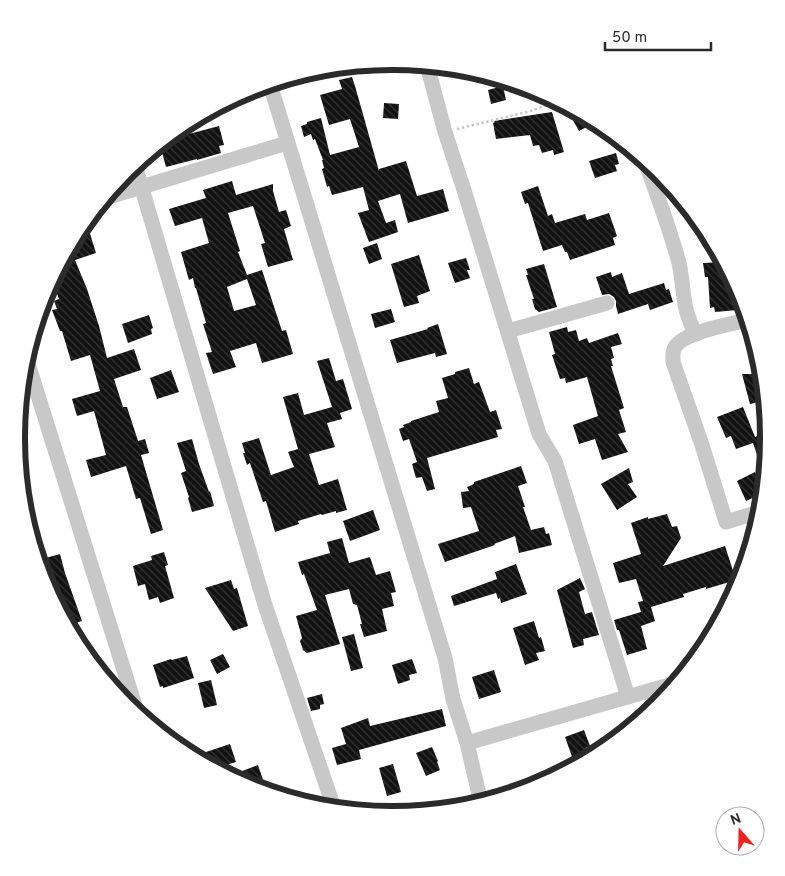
<svg xmlns="http://www.w3.org/2000/svg" width="785" height="876" viewBox="0 0 785 876" font-family="Overpass,sans-serif">
  <style>
    .building { fill: url(#building-back-hatch); fill-rule: evenodd }
    .lines { fill: none; stroke-linecap: round; stroke-linejoin: round }
    .path { stroke: #c8c8c8; stroke-width: 2.5; stroke-dasharray: 2.5 2.5; stroke-linecap: butt }
    .street { stroke: #c8c8c8; stroke-width: 15 }
    .rim { fill: none; stroke: #2b2b2b; stroke-width: 6 }
  </style>
  <defs>
    <pattern id="building-back-hatch" width="6" height="6" patternUnits="userSpaceOnUse" patternTransform="scale(1.25)"><rect width="6" height="6" fill="#121212"/><path d="M-1 5l2 2M0 0l6 6M5-1l2 2" fill="none" stroke="#353535"/></pattern>
  </defs>
  <rect width="100%" height="100%" fill="#fff"/>
  <g class="building">
    <polygon points="352,77 355,86 379,171 379,169 406,161 417,196 443,189 449,211 408,223 400,194 378,201 386,223 395,220 398,232 369,242 358,213 369,210 363,187 332,195 329,186 327,187 322,169 324,168 322,160 323,160 315,139 313,140 311,134 304,137 301,126 307,124 307,122 321,118 330,155 359,147 350,119 329,125 320,95 342,89 339,80"/>
    <polygon points="503,86 506,100 491,104 488,90"/>
    <polygon points="384,103 399,104 398,119 383,118"/>
    <polygon points="565,106 581,114 596,122 579,131"/>
    <polygon points="552,112 564,152 554,155 553,150 542,153 539,145 533,146 530,135 496,139 493,123 495,122 494,121"/>
    <polygon points="219,126 224,145 219,146 221,153 197,160 197,159 166,167 160,145 166,140"/>
    <polygon points="616,153 619,164 615,165 617,171 595,178 589,161"/>
    <path d="M 232,181 L 236,195 L 273,184 L 273,191 L 279,212 L 286,210 L 291,226 L 284,229 L 293,260 L 268,267 L 261,244 L 265,243 L 253,206 L 228,213 L 240,251 L 238,252 L 247,275 L 262,270 L 282,331 L 286,330 L 293,354 L 262,363 L 256,343 L 230,351 L 236,367 L 213,374 L 206,353 L 212,352 L 203,324 L 206,323 L 196,288 L 195,288 L 193,278 L 189,280 L 181,252 L 209,243 L 202,218 L 175,226 L 169,209 L 206,198 L 203,190 ZM 247,279 L 256,305 L 234,311 L 227,287 Z"/>
    <polygon points="538,186 548,216 552,214 555,223 585,214 587,220 609,213 617,236 613,238 615,245 570,260 567,252 565,252 562,245 543,251 528,203 525,204 521,192"/>
    <polygon points="86,221 96,253 75,260 87,289 99,326 107,358 134,349 141,370 114,379 123,407 127,407 138,441 145,439 149,453 141,455 163,530 151,534 140,498 136,499 126,466 91,477 86,460 106,455 94,411 77,416 72,399 100,391 90,355 71,361 62,331 60,331 52,310 57,309 54,301 59,299 52,280 80,229"/>
    <polygon points="377,243 382,259 369,264 363,248"/>
    <polygon points="419,255 430,291 417,296 419,303 404,307 391,264"/>
    <polygon points="466,258 470,270 467,270 470,278 455,283 448,263"/>
    <polygon points="723,262 736,286 738,310 715,312 714,307 710,308 708,277 705,277 703,263"/>
    <polygon points="544,264 557,307 539,312 535,309 532,299 534,299 526,275 528,275 526,269"/>
    <polygon points="611,272 612,277 622,273 629,294 664,283 666,290 669,289 673,302 650,310 648,304 618,314 616,306 616,301 614,297 609,294 602,295 596,277"/>
    <polygon points="391,309 395,322 375,328 371,314"/>
    <polygon points="149,315 153,328 151,329 152,334 128,343 122,324"/>
    <polygon points="438,324 447,354 436,357 435,353 397,363 390,340 428,329 427,328"/>
    <polygon points="567,327 568,332 576,330 579,341 587,338 589,343 618,333 622,344 611,347 614,358 611,359 613,366 611,366 624,408 619,410 626,432 618,434 628,452 602,460 595,439 579,444 573,425 598,416 587,377 566,383 565,378 560,379 552,355 555,354 549,332"/>
    <polygon points="329,358 336,381 343,379 352,409 340,413 342,419 327,423 335,447 309,454 319,485 338,479 347,510 336,513 336,511 322,515 321,514 298,521 299,524 275,532 266,501 263,502 250,463 247,465 243,453 245,453 242,443 259,438 271,475 294,467 288,452 298,449 283,397 298,393 304,415 332,407 317,361"/>
    <polygon points="469,368 474,384 479,382 490,412 496,410 502,429 496,430 498,437 427,458 435,489 427,491 422,477 416,478 412,464 417,462 409,439 403,441 399,429 404,427 403,425 411,422 411,421 439,412 436,401 448,398 442,378 455,374 455,372"/>
    <polygon points="171,370 179,392 157,399 150,378"/>
    <polygon points="742,374 756,374 763,401 750,404"/>
    <polygon points="743,407 755,437 768,432 769,438 765,478 753,443 736,449 731,436 726,438 717,417"/>
    <polygon points="192,439 199,464 209,492 210,491 214,506 192,512 188,498 189,497 181,473 186,471 177,443"/>
    <polygon points="521,466 527,483 518,486 525,507 523,507 531,530 544,527 546,534 549,533 552,545 519,553 515,536 494,544 495,545 445,562 438,544 479,531 471,507 463,508 461,492 469,491 467,487 474,484 474,482"/>
    <polygon points="629,468 633,482 628,484 637,497 617,510 601,484"/>
    <polygon points="755,472 764,491 763,493 746,501 737,481"/>
    <polygon points="373,510 380,530 350,541 343,521"/>
    <polygon points="667,514 672,527 677,526 681,538 663,566 725,546 736,580 706,589 706,587 683,594 684,597 651,607 655,621 641,626 647,649 627,655 619,630 617,630 614,620 641,612 638,602 643,601 636,579 619,583 613,563 641,554 631,523 648,517 648,519"/>
    <polygon points="342,538 349,563 370,557 376,575 390,571 396,592 391,593 394,606 382,609 387,631 364,637 360,624 362,624 357,605 353,604 349,589 325,595 340,644 307,653 303,650 300,641 302,638 296,616 317,610 304,574 302,575 298,562 330,553 327,542"/>
    <polygon points="164,552 168,565 165,566 174,598 160,603 158,597 149,600 145,584 138,586 133,566 152,560 151,556"/>
    <polygon points="60,554 65,573 82,621 68,625 45,582 38,560"/>
    <polygon points="516,564 527,594 501,603 500,598 498,599 496,593 454,606 451,596 497,579 495,572"/>
    <polygon points="580,578 585,589 579,592 585,614 592,612 599,635 583,639 584,645 573,648 557,590"/>
    <polygon points="231,580 234,589 237,588 248,626 233,631 205,588"/>
    <polygon points="534,621 539,638 541,637 545,651 536,653 539,660 525,665 513,628"/>
    <polygon points="354,634 363,668 351,671 342,637"/>
    <polygon points="223,654 230,667 217,674 210,660"/>
    <polygon points="187,656 194,678 163,688 163,686 160,687 153,665 171,659 172,660"/>
    <polygon points="412,659 417,673 409,675 410,680 398,684 392,665"/>
    <polygon points="494,670 501,692 479,699 472,677"/>
    <polygon points="211,680 217,705 204,708 198,683"/>
    <polygon points="322,694 324,704 320,705 320,709 311,711 307,698"/>
    <polygon points="442,709 446,726 359,750 361,759 337,765 332,748 346,744 341,728 368,718 370,726"/>
    <polygon points="584,730 590,746 585,748 588,758 575,765 565,737"/>
    <polygon points="230,744 236,762 216,768 210,765 206,752"/>
    <polygon points="432,747 438,761 437,762 440,770 426,776 416,753"/>
    <polygon points="393,764 401,792 387,796 379,768"/>
    <polygon points="258,765 263,780 249,786 240,781 237,773"/>
  </g>
  <g class="lines">
    <g class="path">
      <polyline points="457,129 531,111 557,101"/>
      <path d="M 354,810 C 365,805 381,805 390,814"/>
    </g>
    <g class="street">
      <polyline points="427,65 445,132 464,190 539,434 555,461 628,697"/>
      <polyline points="270,84 445,658 453,699 467,743 481,803"/>
      <path d="M 645,161 C 657,195 670,229 679,263 C 685,290 681,308 696,334"/>
      <polyline points="135,165 265,605 334,808"/>
      <polyline points="105,198 287,143"/>
      <path d="M 748,320 C 731,324 684,332 675,347 C 672,352 673,356 673,362 L 701,442 L 726,522 L 762,511"/>
      <polyline points="508,331 607,303"/>
      <polyline points="26,357 137,712"/>
      <polyline points="467,743 676,683"/>
    </g>
  </g>
  <path d="M0 0H785V876H0ZM392 70H393A367 367 0 0 1 760 437V439A367 367 0 0 1 393 806H392A367 367 0 0 1 25 439V437A367 367 0 0 1 392 70Z" fill="#fff" fill-rule="evenodd"/>
  <path class="rim" d="M392 70H393A367 367 0 0 1 760 437V439A367 367 0 0 1 393 806H392A367 367 0 0 1 25 439V437A367 367 0 0 1 392 70Z"/>
  <g transform="translate(740 831) rotate(340)"><circle r="24" fill="#ffffff" stroke="#aaaaaa"/>
  <path d="M0-4L9 19L0 12L-9 19Z" fill="#f1211f"/>
  <text y="-8" font-size="14" font-weight="bold" text-anchor="middle" fill="#2b2b2b">N</text>
  </g>
  <path d="M605 42v8h106v-8" fill="none" stroke="#2b2b2b" stroke-width="2.5"/>
  <text x="612" y="42" font-size="15" fill="#2b2b2b" stroke="#ffffff" stroke-width="4" paint-order="stroke">50 m</text>
</svg>
